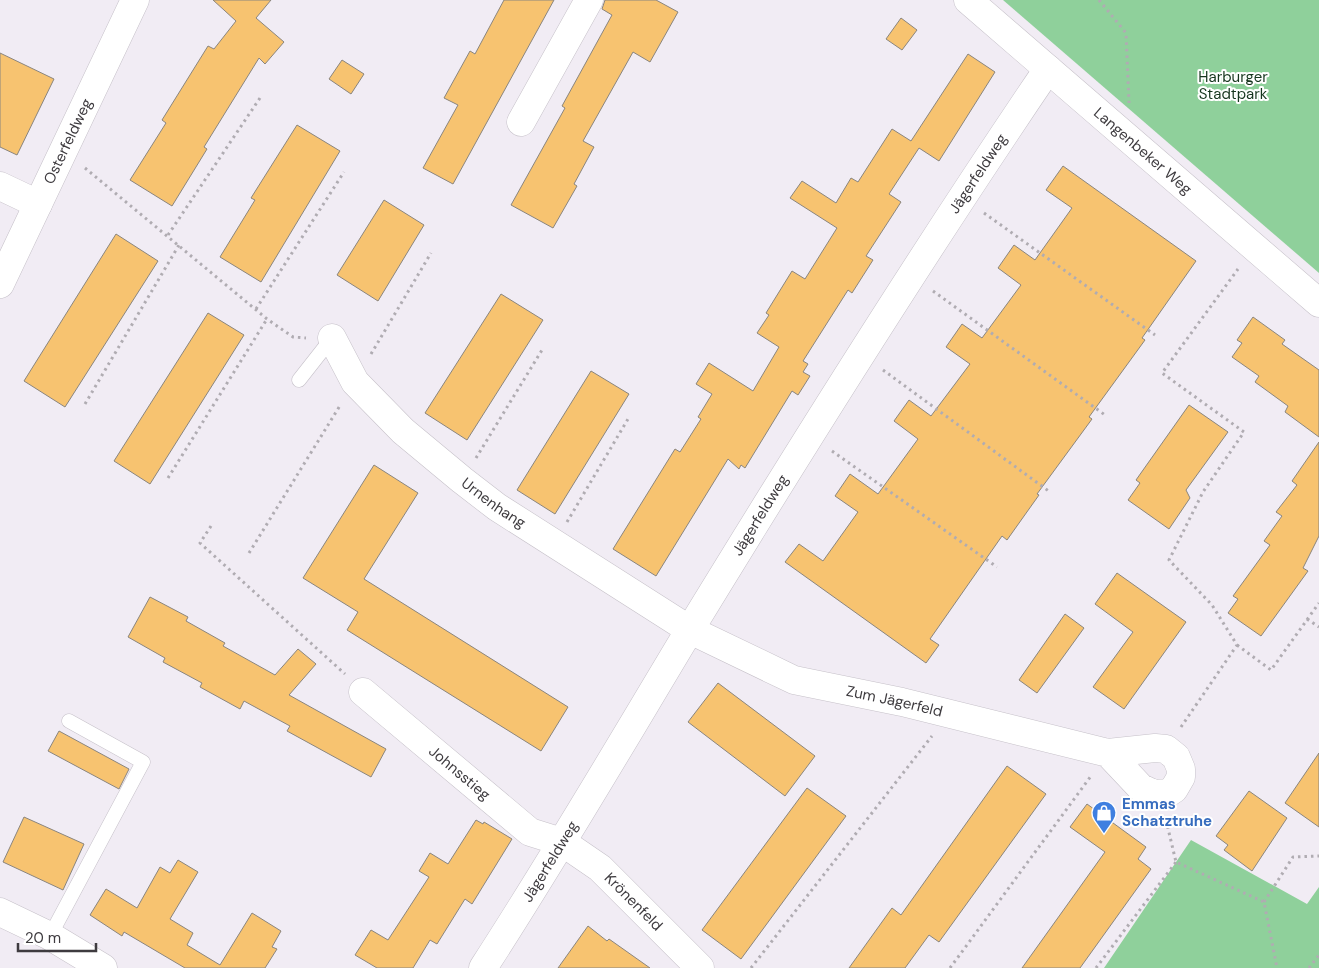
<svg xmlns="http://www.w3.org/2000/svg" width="1319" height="968" viewBox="0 0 1319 968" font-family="'DM Sans',sans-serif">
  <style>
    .green { fill: #8fd09b }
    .building { fill: #f7c370; stroke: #8a857e }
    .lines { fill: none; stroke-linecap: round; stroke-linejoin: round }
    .service-casing { stroke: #c6c1c9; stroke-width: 15 }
    .minor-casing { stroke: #c6c1c9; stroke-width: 29 }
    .path { stroke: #b0acb2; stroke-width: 3; stroke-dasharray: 2.5 4; stroke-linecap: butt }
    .service { stroke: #fff; stroke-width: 14 }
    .minor { stroke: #fff; stroke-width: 28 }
    .labels { text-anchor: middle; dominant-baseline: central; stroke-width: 4; stroke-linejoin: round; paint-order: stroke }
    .park-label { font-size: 15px; fill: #16361e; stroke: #fff }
    .street-label { font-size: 15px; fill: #3e3b3f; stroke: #fff }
    .shop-label { font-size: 15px; font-weight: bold; fill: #366cbe; stroke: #fff; text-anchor: start }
  </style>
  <rect width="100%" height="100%" fill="#f1ecf4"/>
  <g class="green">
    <polygon points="1003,0 1319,0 1319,273"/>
    <polygon points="1191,840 1307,904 1319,887 1319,968 1104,968"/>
  </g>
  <g class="building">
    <polygon points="213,0 271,0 256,18 284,42 265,64 259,58 204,147 207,149 172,206 130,180 166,123 162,120 208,46 214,49 236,21"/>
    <polygon points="504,0 554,0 453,184 423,168 458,105 444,98 470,51 475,54"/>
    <polygon points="605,0 656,0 678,12 650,62 633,52 583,141 594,147 574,184 577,186 553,228 511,205 565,108 562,106 612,15 602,9"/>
    <polygon points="901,18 917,30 902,50 886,39"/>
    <polygon points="0,53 54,79 17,155 0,147"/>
    <polygon points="968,54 995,72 939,161 919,148 889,194 901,202 866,256 873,260 852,293 848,290 803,361 808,364 803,372 810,376 798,395 792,391 745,468 741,465 739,469 728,459 656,576 613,549 675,449 680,452 701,419 698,417 712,394 696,384 709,363 753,391 779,347 757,333 769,315 766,313 792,271 805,279 837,228 790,198 802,181 836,203 851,178 858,182 892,129 911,141"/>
    <polygon points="342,60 364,74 351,94 329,79"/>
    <polygon points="297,125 340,151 261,282 220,257 255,200 251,198"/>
    <polygon points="1063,166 1196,261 1142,338 1145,340 1089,417 1092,419 1037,494 1039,495 1007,540 1002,536 930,639 939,645 926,663 785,562 799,544 823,561 858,512 835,496 850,474 878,494 918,439 894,421 909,400 931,416 970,364 946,347 962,324 982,338 1021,285 998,268 1014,245 1035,260 1072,208 1046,190"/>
    <polygon points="384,200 424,225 378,301 337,275"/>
    <polygon points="116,234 158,261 65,407 24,381"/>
    <polygon points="501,294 543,320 467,440 425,413"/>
    <polygon points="208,313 244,335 150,484 114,461"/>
    <polygon points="1253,317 1285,340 1282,344 1319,370 1319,437 1285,412 1288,406 1255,382 1259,376 1232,357 1242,343 1237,340"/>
    <polygon points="591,371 629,394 555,514 517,490"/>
    <polygon points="1189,405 1228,432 1186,490 1190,498 1169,529 1128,500 1140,483 1136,480"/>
    <polygon points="1319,442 1319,536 1303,568 1308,571 1261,636 1228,613 1238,599 1233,596 1270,545 1264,541 1282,516 1276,512 1297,485 1292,481"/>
    <polygon points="374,465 418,493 364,579 568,707 541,751 347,630 358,612 303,578"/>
    <polygon points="1117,573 1186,622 1124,709 1093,687 1133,632 1095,604"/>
    <polygon points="150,597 188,617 186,621 225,643 223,646 275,675 298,649 316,664 289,695 386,749 371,777 287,731 290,726 244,701 240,709 200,687 202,683 163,662 165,658 128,637"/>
    <polygon points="1065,614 1084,628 1037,693 1019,680"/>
    <polygon points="718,683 815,756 785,796 688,722"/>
    <polygon points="59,731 129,769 119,789 48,751"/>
    <polygon points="1319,753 1319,827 1285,803"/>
    <polygon points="1007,766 1046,794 939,942 929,935 905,968 849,968 892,908 901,915"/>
    <polygon points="807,788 846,816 741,959 702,930"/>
    <polygon points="1249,791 1287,818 1252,871 1224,850 1228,845 1216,836"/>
    <polygon points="1087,804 1146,847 1138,859 1151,869 1080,968 1022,968 1105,852 1070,827"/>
    <polygon points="24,817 84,844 63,890 3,862"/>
    <polygon points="476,820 483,824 484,822 512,839 472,904 465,899 437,944 430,940 413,968 377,968 355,955 371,930 388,940 429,877 419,871 430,853 448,864"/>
    <polygon points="178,860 198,872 170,919 193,933 187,945 220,965 252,913 281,931 272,947 277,949 265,968 185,968 124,932 122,936 90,915 106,889 137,908 160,867 170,873"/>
    <polygon points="588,926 607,941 609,939 650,968 558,968"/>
  </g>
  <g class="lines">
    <defs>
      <g id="service">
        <polyline points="299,380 332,338"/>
        <polyline points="50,936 143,762 69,721"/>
      </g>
      <g id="minor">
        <path id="s1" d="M 968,0 L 1319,303"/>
        <polyline points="521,122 589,0"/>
        <polyline points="0,186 38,204"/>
        <path id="s2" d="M 0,284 L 135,0"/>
        <path id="s3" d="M 332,338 L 355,382 L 403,431 L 462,480 L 497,507 L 690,630 L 794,680 L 902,702 L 1108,753 L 1155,748 L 1166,749 L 1176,757 L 1181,769 L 1181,777 L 1174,789 L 1168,793 L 1154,794 L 1141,788 L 1108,753"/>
        <path id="s4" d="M 363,692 L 530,832 L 562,842 L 600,868 L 700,968"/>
        <polyline points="0,912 50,936 103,968"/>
        <path id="s5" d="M 483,968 C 555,857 621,744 689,631 C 805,441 923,253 1048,69"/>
      </g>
    </defs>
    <use href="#service" class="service-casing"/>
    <use href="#minor" class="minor-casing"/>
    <g class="path">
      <polyline points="1099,0 1126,33 1129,103"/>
      <polyline points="85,168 267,319 293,337 306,338"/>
      <polyline points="984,213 1155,335"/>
      <polyline points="168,235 262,95"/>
      <polyline points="933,291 1105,415"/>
      <polyline points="256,309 344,172"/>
      <polyline points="371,354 431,253"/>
      <polyline points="883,370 1050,492"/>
      <polyline points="85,404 179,245"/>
      <polyline points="832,451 997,567"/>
      <polyline points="476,458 542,350"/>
      <polyline points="168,478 267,319"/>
      <polyline points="567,522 628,419"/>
      <polyline points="211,526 200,543 345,674"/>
      <polyline points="249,553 341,404"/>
      <polyline points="1307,619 1319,627"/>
      <polyline points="1237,645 1271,670 1319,603"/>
      <polyline points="1181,727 1237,645 1212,605 1169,560 1203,492 1244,432 1162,373 1238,269"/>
      <polyline points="1166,820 1176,862 1264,902 1277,968"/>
      <polyline points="1264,902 1293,857 1319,856"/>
      <polyline points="751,968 932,736"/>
      <polyline points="950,968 1091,776"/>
      <polyline points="1096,968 1176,862"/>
      <polyline points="1309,968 1319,955"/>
    </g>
    <use href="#service" class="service"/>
    <use href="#minor" class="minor"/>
  </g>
  <defs>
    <symbol id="shop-pin" viewBox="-11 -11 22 30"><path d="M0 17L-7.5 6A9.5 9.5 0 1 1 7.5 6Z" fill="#3f7fe0" stroke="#fff"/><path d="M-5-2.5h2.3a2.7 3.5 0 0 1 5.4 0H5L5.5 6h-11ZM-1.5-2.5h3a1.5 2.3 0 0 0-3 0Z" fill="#fff"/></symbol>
  </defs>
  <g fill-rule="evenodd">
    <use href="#shop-pin" x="1090" y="799" width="28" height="38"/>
  </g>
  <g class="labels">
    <g class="park-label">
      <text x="1233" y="77">Harburger<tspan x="1233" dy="17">Stadtpark</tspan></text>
    </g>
    <g class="street-label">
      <text stroke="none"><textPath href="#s2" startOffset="158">Osterfeldweg</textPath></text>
      <text stroke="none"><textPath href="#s1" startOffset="231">Langenbeker Weg</textPath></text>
      <text stroke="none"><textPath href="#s5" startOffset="936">Jägerfeldweg</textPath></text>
      <text stroke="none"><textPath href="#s3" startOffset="234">Urnenhang</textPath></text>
      <text stroke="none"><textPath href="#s5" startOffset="531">Jägerfeldweg</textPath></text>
      <text stroke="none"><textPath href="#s3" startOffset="686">Zum Jägerfeld</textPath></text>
      <text stroke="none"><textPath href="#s4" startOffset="126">Johnsstieg</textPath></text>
      <text stroke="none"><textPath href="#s5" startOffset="126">Jägerfeldweg</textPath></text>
      <text stroke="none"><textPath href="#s4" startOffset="345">Krönenfeld</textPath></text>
    </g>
    <g class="shop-label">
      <text x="1122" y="804">Emmas<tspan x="1122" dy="17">Schatztruhe</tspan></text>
    </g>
  </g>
  <path d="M18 943v8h78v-8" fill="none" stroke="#3e3b3f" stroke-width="2.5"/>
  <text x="25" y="943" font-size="15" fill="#3e3b3f" stroke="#ffffff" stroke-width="4" paint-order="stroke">20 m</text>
</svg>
